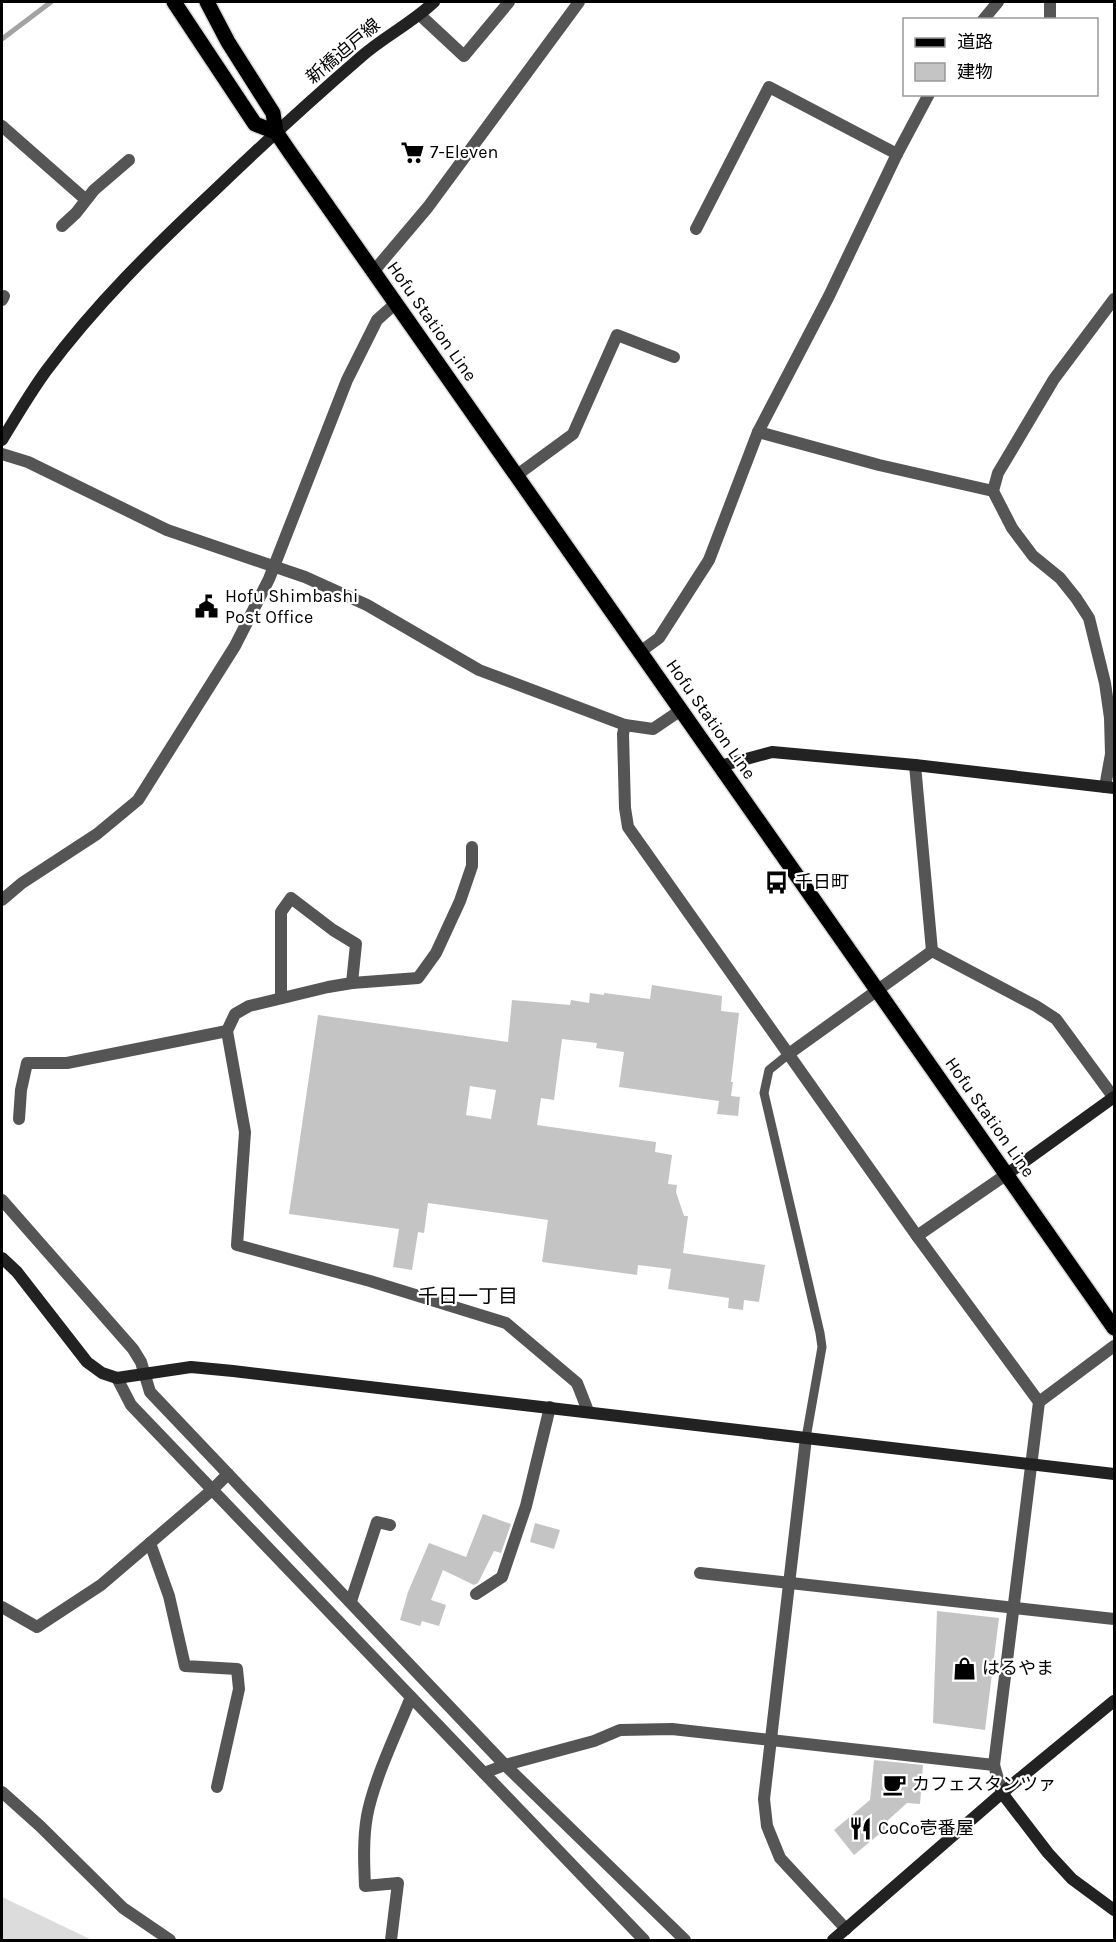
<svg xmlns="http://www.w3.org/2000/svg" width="1116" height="1942" viewBox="0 0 1116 1942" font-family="Karla,'Noto Sans JP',sans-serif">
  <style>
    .green { fill: #dcdcdc }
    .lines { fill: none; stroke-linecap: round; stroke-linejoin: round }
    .stream { stroke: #a3a3a3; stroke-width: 5 }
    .building { fill: #c4c4c4; fill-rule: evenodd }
    .primary-casing { stroke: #dbdbdb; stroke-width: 18 }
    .lane { stroke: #555; stroke-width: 9 }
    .street { stroke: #555; stroke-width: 12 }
    .secondary { stroke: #222; stroke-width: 12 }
    .primary { stroke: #000; stroke-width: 15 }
    .labels { text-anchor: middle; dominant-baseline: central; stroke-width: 4.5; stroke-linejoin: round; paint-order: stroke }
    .street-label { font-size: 18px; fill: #000; stroke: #fff }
    .poi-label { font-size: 18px; fill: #000; stroke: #fff; text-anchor: start }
    .neighbourhood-label { font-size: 20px; fill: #000; stroke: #fff }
  </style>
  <rect width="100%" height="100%" fill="#fff"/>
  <polygon class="green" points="2,1897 92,1940 2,1940"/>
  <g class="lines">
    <polyline class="stream" points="2,39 51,2"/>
  </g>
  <g class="building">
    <path d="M 652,985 L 722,996 L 721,1011 L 739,1013 L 731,1082 L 733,1082 L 731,1096 L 740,1097 L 738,1116 L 717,1114 L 719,1101 L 619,1087 L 624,1052 L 596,1048 L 597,1043 L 562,1039 L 554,1100 L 541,1098 L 537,1125 L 656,1142 L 655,1152 L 672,1155 L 668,1184 L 677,1185 L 676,1192 L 684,1216 L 688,1216 L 683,1253 L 765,1265 L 759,1302 L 744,1300 L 743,1310 L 728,1308 L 729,1298 L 668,1289 L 671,1269 L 638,1265 L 637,1275 L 542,1262 L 548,1220 L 428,1203 L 424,1233 L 418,1232 L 412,1270 L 393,1267 L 399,1229 L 289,1214 L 318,1015 L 508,1042 L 512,1000 L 570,1005 L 571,1000 L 589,1003 L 590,993 L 604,995 L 604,993 L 650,999 ZM 470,1086 L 496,1090 L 491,1119 L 466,1115 Z"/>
    <polygon points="483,1514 511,1524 501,1553 494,1551 478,1583 474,1585 443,1570 431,1600 446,1605 439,1626 422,1621 420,1626 400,1620 408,1592 429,1543 466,1557"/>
    <polygon points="535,1523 560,1530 554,1549 530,1542"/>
    <polygon points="937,1611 999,1618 985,1730 933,1723"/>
    <polygon points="874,1760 923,1765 920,1804 907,1803 886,1822 889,1826 854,1855 834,1830 870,1800"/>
  </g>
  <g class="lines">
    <defs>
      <g id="primary">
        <polyline points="174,2 255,124 276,132"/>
        <polyline points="207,2 228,42 273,113 276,132 291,154 1114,1328"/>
      </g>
    </defs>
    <use href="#primary" class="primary-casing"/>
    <polyline class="lane" points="790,1053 769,1070 764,1093 820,1333 822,1347 806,1438"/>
    <g class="street">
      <polyline points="420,15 464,56 509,2"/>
      <polyline points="983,20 998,2"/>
      <polyline points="1050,20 1050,2"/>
      <polyline points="2,126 85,199"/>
      <polyline points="62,226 76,213 94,190 129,160"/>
      <polyline points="696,229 769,87 897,154"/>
      <polyline points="373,272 428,207 579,2"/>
      <polyline points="2,300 4,296"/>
      <polyline points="758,432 879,465 993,491"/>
      <polyline points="2,454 28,462 167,530 305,577 367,605 479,670 625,725 653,729 681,710"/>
      <polyline points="517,475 573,434 617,335 674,357"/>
      <polyline points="640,652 659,638 709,560 758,432 829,296 897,154 929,94"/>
      <polyline points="625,725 623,734 625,808 628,827 917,1236 1039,1402 994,1765"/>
      <polyline points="915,765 932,951"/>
      <polyline points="1105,787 1111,754 1110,718 1105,683 1089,618 1076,598 1060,578 1033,556 1012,528 993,491 998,473 1054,379 1114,299"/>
      <polyline points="472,847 472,866 460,901 436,953 418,978 352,983 328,987 249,1006 235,1014 227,1031 245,1132 237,1245 370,1281 506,1323 577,1383 588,1411"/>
      <polyline points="2,900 22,883 97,834 138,800 235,646 269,579 347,380 377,320 396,303"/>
      <polyline points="932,951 1036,1006 1056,1019 1114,1098"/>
      <polyline points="281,998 281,912 291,898 333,930 356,944 352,983"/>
      <polyline points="790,1053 932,951"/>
      <polyline points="19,1119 21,1090 27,1063 67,1063 227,1031"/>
      <polyline points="2,1200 133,1349 141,1362 150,1392 505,1765 685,1940"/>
      <polyline points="917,1236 1007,1174"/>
      <polyline points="117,1378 131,1405 644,1940"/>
      <polyline points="1039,1402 1114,1346"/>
      <polyline points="806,1438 764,1799 767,1826 780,1858 846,1929"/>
      <polyline points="150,1543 169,1596 185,1666 237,1669 239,1689 217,1787"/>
      <polyline points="700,1573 1114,1619"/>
      <polyline points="476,1594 502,1577 526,1506 550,1407"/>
      <polyline points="351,1601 377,1522 390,1525"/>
      <polyline points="2,1607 37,1627 101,1585 212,1490 228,1474"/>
      <polyline points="484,1773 505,1765 594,1741 620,1730 672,1729 994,1765 1002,1793"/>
      <polyline points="2,1792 40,1826 123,1908 170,1940"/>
      <path d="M 391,1940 L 398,1883 L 365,1886 C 364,1863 363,1839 367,1816 C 374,1779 397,1732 411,1697"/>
    </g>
    <g class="secondary">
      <path d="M 2,440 C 16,417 30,393 46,371 C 95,305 154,247 214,191 C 262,145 311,100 362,56 C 385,36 412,23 434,2"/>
      <polyline points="720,766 772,752 915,765 1114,788"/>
      <polyline points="1007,1174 1114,1097"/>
      <polyline points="2,1258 17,1272 87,1362 102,1373 117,1378 191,1367 233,1371 1114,1474"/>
      <polyline points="1002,1793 1048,1853 1072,1879 1114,1910"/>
      <polyline points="833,1940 1002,1793 1114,1701"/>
    </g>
    <use href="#primary" class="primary"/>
  </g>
  <defs>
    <symbol id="supermarket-bare" viewBox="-9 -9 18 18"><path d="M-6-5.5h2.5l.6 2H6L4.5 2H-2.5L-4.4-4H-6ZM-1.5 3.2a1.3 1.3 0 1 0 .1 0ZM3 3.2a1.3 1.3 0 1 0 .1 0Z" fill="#000" stroke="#fff" stroke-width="2.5" paint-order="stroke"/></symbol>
    <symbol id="civic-bare" viewBox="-9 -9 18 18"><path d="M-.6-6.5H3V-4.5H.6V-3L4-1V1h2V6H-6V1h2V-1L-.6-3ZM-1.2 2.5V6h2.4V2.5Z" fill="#000" stroke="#fff" stroke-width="2.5" paint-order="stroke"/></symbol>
    <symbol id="bus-bare" viewBox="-9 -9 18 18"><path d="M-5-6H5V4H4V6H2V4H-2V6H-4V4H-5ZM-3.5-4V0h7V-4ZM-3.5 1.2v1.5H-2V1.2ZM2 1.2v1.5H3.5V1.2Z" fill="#000" stroke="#fff" stroke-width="2.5" paint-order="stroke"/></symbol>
    <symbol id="shop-bare" viewBox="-9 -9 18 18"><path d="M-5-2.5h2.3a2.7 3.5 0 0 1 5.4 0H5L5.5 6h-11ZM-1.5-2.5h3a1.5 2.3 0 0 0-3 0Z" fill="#000" stroke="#fff" stroke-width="2.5" paint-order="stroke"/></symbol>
    <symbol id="cafe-bare" viewBox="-9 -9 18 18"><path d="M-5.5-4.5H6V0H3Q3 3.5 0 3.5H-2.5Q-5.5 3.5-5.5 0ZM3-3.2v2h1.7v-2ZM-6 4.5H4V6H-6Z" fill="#000" stroke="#fff" stroke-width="2.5" paint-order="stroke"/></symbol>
    <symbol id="restaurant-bare" viewBox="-9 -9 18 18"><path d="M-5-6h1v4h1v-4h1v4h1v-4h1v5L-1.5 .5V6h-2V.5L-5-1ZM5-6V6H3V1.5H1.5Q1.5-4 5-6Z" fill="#000" stroke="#fff" stroke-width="2.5" paint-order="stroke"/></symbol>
  </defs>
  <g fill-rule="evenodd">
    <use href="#supermarket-bare" x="396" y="136" width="33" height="33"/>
    <use href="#civic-bare" x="190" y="590" width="33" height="33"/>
    <use href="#bus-bare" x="760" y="866" width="33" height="33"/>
    <use href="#shop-bare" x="948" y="1652" width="33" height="33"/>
    <use href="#cafe-bare" x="878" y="1768" width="33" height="33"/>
    <use href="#restaurant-bare" x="844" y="1812" width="33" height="33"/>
  </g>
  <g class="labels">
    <g class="street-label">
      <text transform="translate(343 51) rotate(-40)">新橋迫戸線</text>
      <text transform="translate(432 321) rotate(55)">Hofu Station Line</text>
      <text transform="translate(711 719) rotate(55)">Hofu Station Line</text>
      <text transform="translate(990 1117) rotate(55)">Hofu Station Line</text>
    </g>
    <g class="poi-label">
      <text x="430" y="152">7-Eleven</text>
      <text x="225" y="596">Hofu Shimbashi<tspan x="225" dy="21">Post Office</tspan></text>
      <text x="795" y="882">千日町</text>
      <text x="982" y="1668">はるやま</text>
      <text x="912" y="1784">カフェスタンツァ</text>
      <text x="878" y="1828">CoCo壱番屋</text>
    </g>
    <g class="neighbourhood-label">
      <text x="468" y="1296">千日一丁目</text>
    </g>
  </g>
  <rect width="1116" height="1942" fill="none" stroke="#000000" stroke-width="6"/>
  <rect x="903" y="18" width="195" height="78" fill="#ffffff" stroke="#999999" stroke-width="1.5"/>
  <rect x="915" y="38" width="30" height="9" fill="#000000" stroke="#999999" stroke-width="1.5"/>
  <text x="957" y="48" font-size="18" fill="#000000">道路</text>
  <rect x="915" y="63" width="30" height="18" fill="#c4c4c4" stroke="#999999" stroke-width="1.5"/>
  <text x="957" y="78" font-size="18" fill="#000000">建物</text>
</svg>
